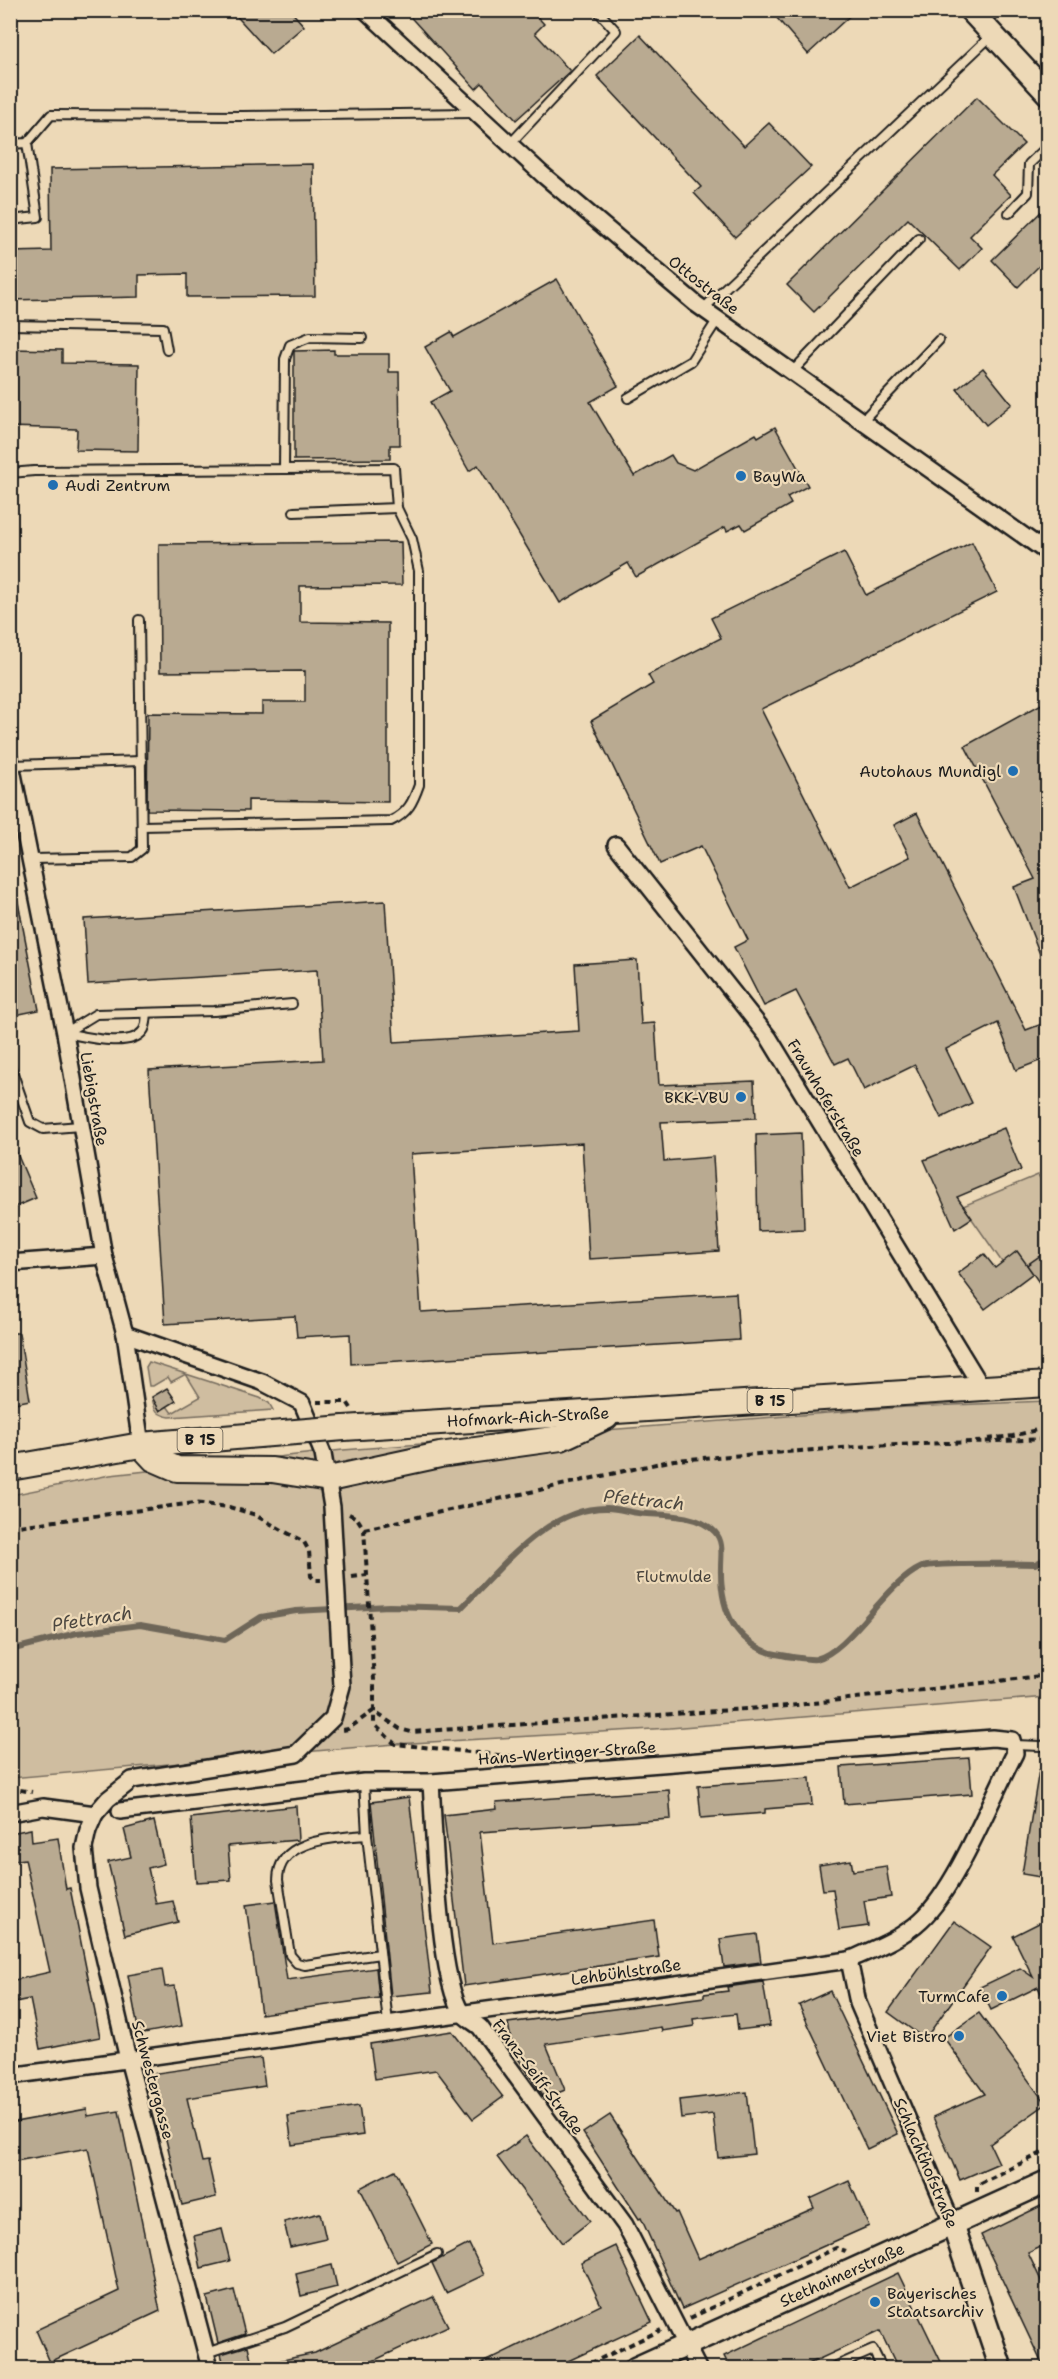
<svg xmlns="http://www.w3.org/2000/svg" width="1058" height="2379" viewBox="0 0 1058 2379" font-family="'Shantell Sans',sans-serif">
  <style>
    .green { fill: #cfbda0; stroke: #766c5e; stroke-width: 1.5 }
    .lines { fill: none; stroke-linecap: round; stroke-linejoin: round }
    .stream { stroke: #6e6659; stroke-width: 6 }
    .building { fill: #b9aa91; stroke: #1c1c1c; stroke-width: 1.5 }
    .lane-casing { stroke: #1c1c1c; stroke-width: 12 }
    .street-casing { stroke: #1c1c1c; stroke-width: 20 }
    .secondary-casing { stroke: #1c1c1c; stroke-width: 26 }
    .primary-casing { stroke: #1c1c1c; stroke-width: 28 }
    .path { stroke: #1c1c1c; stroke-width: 4; stroke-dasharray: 6 4.5; stroke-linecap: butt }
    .lane { stroke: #edd9b7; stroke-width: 8 }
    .street { stroke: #edd9b7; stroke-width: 15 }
    .secondary { stroke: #edd9b7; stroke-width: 21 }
    .primary { stroke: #edd9b7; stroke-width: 24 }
    .primary-bridge-casing { stroke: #1c1c1c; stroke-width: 28; stroke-linecap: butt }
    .primary-bridge { stroke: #edd9b7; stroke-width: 24 }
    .poi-dot { fill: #1f6fb2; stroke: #edd9b7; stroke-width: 2 }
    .labels { text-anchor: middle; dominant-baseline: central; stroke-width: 4.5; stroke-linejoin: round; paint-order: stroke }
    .shield { fill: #edd9b7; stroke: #5b554a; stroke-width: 1.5 }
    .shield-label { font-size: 15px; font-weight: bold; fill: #1c1c1c }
    .street-label { font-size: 16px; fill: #1c1c1c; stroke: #edd9b7 }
    .poi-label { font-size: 16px; fill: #1c1c1c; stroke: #edd9b7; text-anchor: end }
    .park-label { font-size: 16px; fill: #49443d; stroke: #edd9b7 }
    .water-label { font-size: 18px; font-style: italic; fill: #4c4740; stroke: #edd9b7 }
  </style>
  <rect width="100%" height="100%" fill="#edd9b7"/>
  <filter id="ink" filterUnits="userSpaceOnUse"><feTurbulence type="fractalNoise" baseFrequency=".0167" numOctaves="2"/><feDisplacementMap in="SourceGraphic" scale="12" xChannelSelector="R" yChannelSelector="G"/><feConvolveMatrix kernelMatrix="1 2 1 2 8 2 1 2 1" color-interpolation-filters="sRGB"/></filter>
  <g filter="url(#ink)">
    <g class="green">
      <polygon points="1038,1175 1047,1188 1047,1251 1027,1265 1002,1262 963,1206"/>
      <path d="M 149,1362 L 260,1398 L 269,1403 L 273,1410 L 170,1417 C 157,1415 154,1410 152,1397 L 160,1411 L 167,1406 L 172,1413 L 200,1397 L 186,1374 L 171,1382 L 168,1377 L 153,1386 L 149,1386 L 146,1367 Z"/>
      <polygon points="1047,1401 1047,1697 670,1728 395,1744 11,1778 11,1495 110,1475 343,1450 906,1407"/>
    </g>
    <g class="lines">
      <path class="stream" d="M 10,1650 L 77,1633 L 140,1625 L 225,1640 L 261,1617 L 296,1611 L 389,1606 L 461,1608 C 500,1570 546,1507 607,1508 C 620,1508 633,1514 647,1514 C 669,1515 699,1515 715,1532 C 724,1542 721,1555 721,1567 C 720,1606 732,1640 771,1653 C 780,1655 808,1660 816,1659 C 850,1651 884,1584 922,1567 C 934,1562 1016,1564 1035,1564 L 1048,1558"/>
    </g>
    <g class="building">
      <polygon points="231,10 290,10 304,26 271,54"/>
      <polygon points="404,10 531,10 544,24 535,33 570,71 516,120 482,83 476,89"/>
      <polygon points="770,10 856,10 808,54"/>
      <polygon points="640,35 744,146 769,123 811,167 735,237 694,193 701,187 597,76"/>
      <polygon points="977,97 1024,144 992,175 1011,195 970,236 982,248 960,270 908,219 814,312 787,285"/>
      <polygon points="313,164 315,296 187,297 187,274 139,275 139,297 10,300 10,252 51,251 50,169"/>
      <polygon points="1047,206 1047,258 1018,287 992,260"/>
      <polygon points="557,279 618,386 590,402 634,476 671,455 676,463 693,470 756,434 758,437 775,427 808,486 787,497 791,504 745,530 741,524 727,531 725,527 636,577 628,563 560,603 478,465 469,471 430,402 450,391 425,347 451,332 454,337"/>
      <polygon points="10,349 62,350 62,363 139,364 138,451 76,450 77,429 10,427"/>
      <polygon points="334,350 334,354 389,354 389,372 399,372 400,445 390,445 390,459 294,460 294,351"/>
      <polygon points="983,368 1012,404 986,425 957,389"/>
      <polygon points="401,542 402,585 300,586 300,622 388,623 388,802 248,800 248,811 147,810 148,713 262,714 262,702 305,702 305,671 160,672 159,544"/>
      <polygon points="972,542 997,592 761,709 850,887 910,857 894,825 917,813 1026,1030 1047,1022 1047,1058 1016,1070 998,1023 946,1049 972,1103 941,1118 915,1065 864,1090 848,1058 835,1064 796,991 764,1006 734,947 748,940 701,846 660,864 591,721 653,684 648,675 721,638 711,618 844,552 866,595"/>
      <polygon points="1047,701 1047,970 1046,970 1014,887 1035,879 965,746"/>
      <polygon points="385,901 394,1042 579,1031 575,964 637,960 641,1024 655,1023 659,1085 754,1081 756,1118 661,1122 664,1161 713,1157 719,1251 589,1259 582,1143 411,1154 421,1312 736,1293 739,1340 351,1364 350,1334 297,1337 295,1316 165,1324 149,1070 323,1060 317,970 88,984 84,919"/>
      <polygon points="18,902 39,1010 10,1016 10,903"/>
      <polygon points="1004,1128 1021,1170 957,1197 972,1218 955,1229 924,1160"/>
      <polygon points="801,1133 804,1229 758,1231 756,1135"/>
      <polygon points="10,1137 36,1198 10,1209"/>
      <polygon points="1017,1251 1033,1273 985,1309 958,1273 984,1254 995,1268"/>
      <polygon points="1047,1251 1047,1294 1027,1265"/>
      <polygon points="10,1333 19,1333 30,1400 10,1404"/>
      <polygon points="167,1388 176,1401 160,1411 152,1397"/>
      <polygon points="969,1758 972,1794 844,1804 841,1767"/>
      <polygon points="1039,1770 1047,1770 1047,1878 1022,1874"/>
      <polygon points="810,1778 812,1805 765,1809 765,1813 701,1818 698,1786"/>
      <polygon points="669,1790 671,1819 480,1832 493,1943 654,1920 659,1957 464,1986 444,1815 497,1809 496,1802"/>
      <polygon points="409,1797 432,1992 391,1996 371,1802"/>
      <polygon points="296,1806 298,1840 228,1846 231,1880 196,1882 191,1818"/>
      <polygon points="154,1821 164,1864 148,1868 156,1904 173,1901 178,1922 125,1935 108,1862 131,1857 124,1829"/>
      <polygon points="31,1829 32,1842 58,1838 66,1889 70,1888 100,2037 40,2049 30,1999 10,2003 10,1981 50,1972 25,1859 10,1861 10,1833"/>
      <polygon points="851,1860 853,1871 886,1866 891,1897 864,1901 868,1926 839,1930 833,1889 823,1890 819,1865"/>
      <polygon points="275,1901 287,1980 376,1968 379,1998 261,2014 246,1905"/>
      <polygon points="1047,1919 1047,2006 1038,1987 991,2010 980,1987 1020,1968 1033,1977 1013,1936"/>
      <polygon points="954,1921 991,1947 925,2039 888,2012"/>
      <polygon points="757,1934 761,1962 724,1967 720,1939"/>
      <polygon points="162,1969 165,1987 175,1986 182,2026 139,2034 128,1975"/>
      <polygon points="763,1982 770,2026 738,2030 736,2014 693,2019 694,2026 662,2031 661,2027 546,2044 565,2090 545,2098 513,2051 508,2023 704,1997 704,1994 728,1991 727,1987"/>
      <polygon points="830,1991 898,2134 867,2149 799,2005"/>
      <polygon points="979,2013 1046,2104 990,2144 999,2163 960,2180 933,2117 985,2094 944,2038"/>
      <polygon points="452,2031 503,2097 473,2119 436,2070 375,2079 370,2044"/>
      <polygon points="261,2058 265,2086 187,2098 202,2162 208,2161 216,2197 182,2205 150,2074"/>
      <polygon points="747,2092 754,2154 718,2158 713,2114 681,2118 679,2100"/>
      <polygon points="359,2106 363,2135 292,2145 288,2116"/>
      <polygon points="87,2109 88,2116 119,2111 160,2311 50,2362 36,2330 119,2291 88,2148 10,2162 10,2123"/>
      <polygon points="610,2115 675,2213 677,2212 698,2259 814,2208 810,2199 849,2181 869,2226 682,2309 641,2218 639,2219 583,2133"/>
      <polygon points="526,2136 590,2221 562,2243 497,2157"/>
      <polygon points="395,2170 432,2244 397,2262 360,2188"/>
      <polygon points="1047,2203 1047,2244 1028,2253 1047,2293 1047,2368 1044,2368 981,2235"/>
      <polygon points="320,2213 326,2239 290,2247 284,2222"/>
      <polygon points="222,2229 230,2261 201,2268 194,2236"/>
      <polygon points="469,2244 484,2275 446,2293 432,2263"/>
      <polygon points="616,2246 652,2322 553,2368 472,2368 601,2305 581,2263"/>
      <polygon points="332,2265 337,2287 301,2296 296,2274"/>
      <polygon points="898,2273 944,2368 898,2368 880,2331 800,2368 730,2368 724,2356"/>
      <polygon points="234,2290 245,2334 218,2343 207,2297"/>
      <polygon points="433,2297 448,2326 358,2368 273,2368 273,2362 315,2353"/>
      <polygon points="248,2346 253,2368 225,2368 221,2354"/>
    </g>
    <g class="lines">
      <defs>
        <g id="lane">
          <polyline points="10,144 27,143 51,115 242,116 473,113"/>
          <polyline points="510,144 616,31 597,10"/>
          <polyline points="1009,213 1028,193 1029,164 1048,146"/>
          <polyline points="10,220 38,217 27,143"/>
          <polyline points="703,309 991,36"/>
          <polyline points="10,325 163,328 167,350"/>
          <polyline points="792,372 919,239"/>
          <polyline points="628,398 691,361 718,319"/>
          <polyline points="861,422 939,340"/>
          <polyline points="284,469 394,468 397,508 294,512"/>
          <polyline points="10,473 34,471 284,469 285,359 290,345 310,337 362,338"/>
          <polyline points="12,765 142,761"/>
          <path d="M 142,826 L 391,821 C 408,813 413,802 419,785 L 419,571 L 412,539 L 397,508"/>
          <polyline points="32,859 132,857 142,849 139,620"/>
          <polyline points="65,1033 96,1014 214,1011 292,1004"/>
          <path d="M 65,1033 C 83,1036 130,1049 143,1031 C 147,1026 146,1019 147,1013"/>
          <polyline points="10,1065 30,1122 43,1129 80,1126"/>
          <polyline points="1015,1745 1041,1746 1048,1744"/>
          <polyline points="364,1782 367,1835 388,2023"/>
          <path d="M 367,1835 C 336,1838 278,1838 278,1880 L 290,1955 L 297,1963 L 305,1965 L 380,1954"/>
          <polyline points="206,2353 285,2327 437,2254"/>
          <polyline points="832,2368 873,2350 882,2368"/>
        </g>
        <g id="street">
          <polyline points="365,10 542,174 696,304 1048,553"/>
          <polyline points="10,759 65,1033 104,1256 125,1334 141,1445"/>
          <polyline points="616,845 769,1038 981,1386"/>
          <polyline points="10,1263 104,1256"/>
          <polyline points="125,1334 262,1382 302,1403 323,1454 332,1507 342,1686 333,1718 296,1754 132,1780 108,1799 95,1814 88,1830 84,1848 88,1888 128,2059 210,2368"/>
          <path d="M 431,1782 C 434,1828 438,1980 462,2013 C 466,2018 475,2023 480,2027 L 625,2225 L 698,2368"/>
          <polyline points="10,1813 43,1807 95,1814"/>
          <polyline points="849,1960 858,2003 953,2225"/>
          <path d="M 10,2076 L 849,1960 C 874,1949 901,1939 921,1920 C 957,1887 991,1799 1015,1753 L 1012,1740 L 993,1738 L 431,1782 L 364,1782 L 120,1811"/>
        </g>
        <g id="secondary">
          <polyline points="970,10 1048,94"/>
          <polyline points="953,2225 1001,2368"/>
          <polyline points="636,2368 1048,2181"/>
        </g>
        <g id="primary">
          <polyline points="344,1428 1048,1384"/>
          <polyline points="141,1445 154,1459 177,1469 272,1470 329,1479 440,1455 561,1438 606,1417"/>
          <polyline points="10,1468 141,1445 259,1435"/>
        </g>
      </defs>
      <use href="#lane" class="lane-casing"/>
      <use href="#street" class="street-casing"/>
      <use href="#secondary" class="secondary-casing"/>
      <use href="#primary" class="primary-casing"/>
      <g class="path">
        <polyline points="317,1402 347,1402 351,1408"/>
        <polyline points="988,1439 1013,1436 1048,1427"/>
        <polyline points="349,1514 357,1518 364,1529 374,1680 374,1724 395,1744 516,1757"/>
        <polyline points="10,1527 194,1503 229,1507 253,1514 304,1542 309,1551 311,1576 315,1580 321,1580"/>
        <polyline points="364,1529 674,1460 871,1446 1048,1439"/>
        <polyline points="352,1577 367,1575"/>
        <polyline points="343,1730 348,1729 373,1711 400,1729 411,1732 789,1706 1048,1675"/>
        <polyline points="10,1788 32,1792"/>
        <polyline points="977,2192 977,2185 1048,2150"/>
        <polyline points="690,2318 836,2248 846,2251"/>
        <polyline points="581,2368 661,2330"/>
      </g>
      <use href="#lane" class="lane"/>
      <use href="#street" class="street"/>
      <use href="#secondary" class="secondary"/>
      <use href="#primary" class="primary"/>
      <defs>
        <polyline id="primary-bridge" points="259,1435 344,1428"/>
      </defs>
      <use href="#primary-bridge" class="primary-bridge-casing"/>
      <use href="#primary-bridge" class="primary-bridge"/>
    </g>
  </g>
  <g class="poi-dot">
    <circle cx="741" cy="476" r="6"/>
    <circle cx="53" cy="485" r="6"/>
    <circle cx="1013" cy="771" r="6"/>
    <circle cx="741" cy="1097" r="6"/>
    <circle cx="1002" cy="1996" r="6"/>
    <circle cx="959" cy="2036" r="6"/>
    <circle cx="875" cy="2302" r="6"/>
  </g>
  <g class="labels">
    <g class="shield">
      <rect x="747.5" y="1389" width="45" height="24" rx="4.5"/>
      <rect x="177.5" y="1428" width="45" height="24" rx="4.5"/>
    </g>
    <g class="shield-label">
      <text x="770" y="1401">B 15</text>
      <text x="200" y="1440">B 15</text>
    </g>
    <g class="street-label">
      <text transform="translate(704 285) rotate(38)">Ottostraße</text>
      <text transform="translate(826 1098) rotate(59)">Fraunhoferstraße</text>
      <text transform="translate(94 1099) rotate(80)">Liebigstraße</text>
      <text transform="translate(528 1417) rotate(-3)">Hofmark-Aich-Straße</text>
      <text transform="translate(567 1753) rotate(-4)">Hans-Wertinger-Straße</text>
      <text transform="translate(626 1972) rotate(-8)">Lehbühlstraße</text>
      <text transform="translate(538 2077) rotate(53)">Franz-Seiff-Straße</text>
      <text transform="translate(153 2080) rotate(75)">Schwestergasse</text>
      <text transform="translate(926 2163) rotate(67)">Schlachthofstraße</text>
      <text transform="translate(842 2275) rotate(-24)">Stethaimerstraße</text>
    </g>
    <g class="poi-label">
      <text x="753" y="476" text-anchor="start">BayWa</text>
      <text x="65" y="485" text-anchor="start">Audi Zentrum</text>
      <text x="1001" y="771">Autohaus Mundigl</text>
      <text x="729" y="1097">BKK-VBU</text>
      <text x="990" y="1996">TurmCafe</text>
      <text x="947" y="2036">Viet Bistro</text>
      <text x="887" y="2293" text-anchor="start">Bayerisches<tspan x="887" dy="18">Staatsarchiv</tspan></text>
    </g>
    <g class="park-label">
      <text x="674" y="1576">Flutmulde</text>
    </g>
    <g class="water-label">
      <text transform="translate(644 1500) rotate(6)">Pfettrach</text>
      <text transform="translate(92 1619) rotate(-9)">Pfettrach</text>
    </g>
  </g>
  <rect width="1058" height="2379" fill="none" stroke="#edd9b7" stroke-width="36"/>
  <rect x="18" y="18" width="1022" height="2343" fill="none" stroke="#1c1c1c" stroke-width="2" filter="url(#ink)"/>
</svg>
